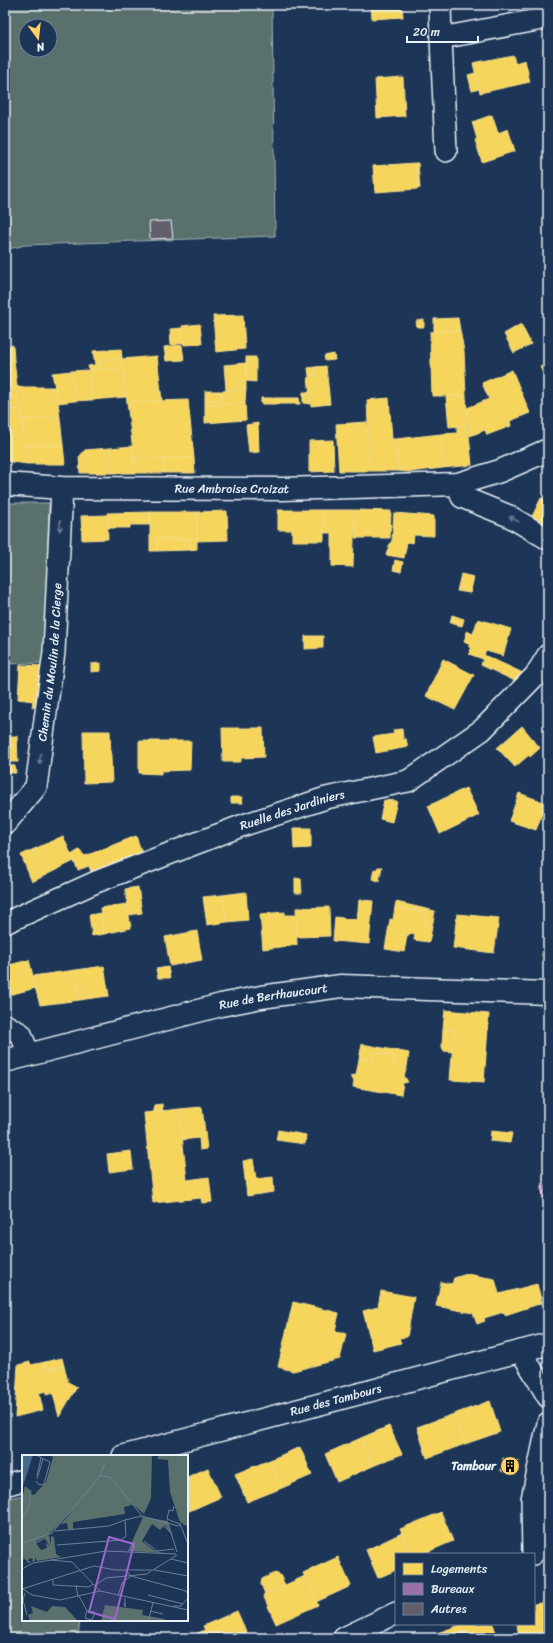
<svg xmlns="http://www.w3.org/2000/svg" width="553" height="1643" viewBox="0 0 553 1643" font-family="Sriracha,sans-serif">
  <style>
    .green { fill: #5a706c; stroke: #a1b0b2; fill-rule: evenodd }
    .homes { fill: #f6d55c; stroke: #f2dd8b }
    .offices { fill: #9970ab; stroke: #b197c2 }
    .building { fill: #615f6c; stroke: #e8f1f8 }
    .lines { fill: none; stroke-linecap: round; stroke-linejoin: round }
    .street-casing { stroke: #e8f1f8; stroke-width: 24 }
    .secondary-casing { stroke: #e8f1f8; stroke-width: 25 }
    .street { stroke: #1d3557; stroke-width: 21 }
    .secondary { stroke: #1d3557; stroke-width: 22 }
    .oneway { fill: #64778f }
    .labels { text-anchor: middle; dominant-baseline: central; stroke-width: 4; stroke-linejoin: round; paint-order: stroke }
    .street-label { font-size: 12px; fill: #e8f1f8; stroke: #1d3557 }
    .poi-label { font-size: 12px; font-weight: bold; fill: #e8f1f8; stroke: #1d3557; text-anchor: end }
    .inset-road { fill: none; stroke: #6e8097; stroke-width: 1 }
    .view { fill: #9c67d0; fill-opacity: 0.15; stroke: #9c67d0; stroke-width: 2 }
    .inset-edge { fill: none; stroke: #e8f1f8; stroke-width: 2 }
  </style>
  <rect width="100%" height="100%" fill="#1d3557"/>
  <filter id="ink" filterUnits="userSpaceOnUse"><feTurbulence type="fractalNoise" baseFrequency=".025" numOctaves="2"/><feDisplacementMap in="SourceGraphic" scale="8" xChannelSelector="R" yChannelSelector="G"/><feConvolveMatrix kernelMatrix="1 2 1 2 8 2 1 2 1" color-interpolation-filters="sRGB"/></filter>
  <g filter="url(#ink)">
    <g class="green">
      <path d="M 5,5 L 272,5 L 275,236 L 25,245 L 5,250 ZM 26,26 L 50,26 L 50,50 L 26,50 Z"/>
      <polygon points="5,503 49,503 44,663 5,664"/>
      <polygon points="23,1495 23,1620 80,1620 78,1638 5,1638 5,1499"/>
    </g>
    <g class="homes">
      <polygon points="371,5 402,5 403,17 372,19"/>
      <polygon points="548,48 548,71 543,49"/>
      <polygon points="513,55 515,63 525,60 530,82 480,93 473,63"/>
      <polygon points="475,73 479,89 472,91 468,75"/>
      <polygon points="403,77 405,116 377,118 375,79"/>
      <polygon points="492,115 498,133 508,129 515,151 482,162 475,140 477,139 472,122"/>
      <polygon points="415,163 418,163 420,188 418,189"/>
      <polygon points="415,163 418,189 375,192 373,166"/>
      <polygon points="243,315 245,349 216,352 213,316"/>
      <polygon points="458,318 460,330 434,332 434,319"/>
      <polygon points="424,320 424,327 417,327 416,321"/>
      <polygon points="200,324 202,344 184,345 182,326"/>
      <polygon points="521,324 531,344 514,353 504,334"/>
      <polygon points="182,328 184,343 171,345 170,329"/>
      <polygon points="460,330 464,351 466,396 432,396 430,332"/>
      <polygon points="13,345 14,360 5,361 5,347"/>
      <polygon points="182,345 184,360 166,361 164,347"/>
      <polygon points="121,349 122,358 100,360 101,370 89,370 88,366 95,365 93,351"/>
      <polygon points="334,354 335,360 325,361 324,356"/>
      <polygon points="157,356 162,401 127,402 122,359"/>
      <polygon points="246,357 256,357 256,382 246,381"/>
      <polygon points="122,358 123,368 101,370 100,360"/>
      <polygon points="14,360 17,386 18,410 11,410 9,387 5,387 5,361"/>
      <polygon points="246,363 246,389 226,390 224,365"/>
      <polygon points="548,363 548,382 540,367"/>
      <polygon points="326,366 330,404 311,406 308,377 316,376 315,367"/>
      <polygon points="315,367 316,376 309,376 308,368"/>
      <polygon points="123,368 126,397 91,400 89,370"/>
      <polygon points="89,370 91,400 74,401 71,371"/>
      <polygon points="512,370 530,413 510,421 511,426 487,435 485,430 470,436 467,408 489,399 482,383"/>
      <polygon points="71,371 74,401 58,403 52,373"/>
      <polygon points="16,387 56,387 60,418 22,419 21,410 18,410"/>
      <polygon points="246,389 245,402 205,406 205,400 222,400 222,391"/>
      <rect x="205" y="391" width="17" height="9"/>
      <polygon points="303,392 309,392 310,404 303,403"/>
      <polygon points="446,396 466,396 468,425 449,427"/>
      <polygon points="261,398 299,398 300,404 261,404"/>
      <polygon points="389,398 392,439 396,439 398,471 370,471 367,400"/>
      <polygon points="188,400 194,458 134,459 127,402"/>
      <polygon points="245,402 246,420 205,423 205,406"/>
      <polygon points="5,409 21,410 27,464 5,461"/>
      <polygon points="60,418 63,445 25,445 22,419"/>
      <polygon points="367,422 370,471 339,471 336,424"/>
      <polygon points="258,423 259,452 249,453 246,425"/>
      <polygon points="468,425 472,465 443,468 441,434 457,433 457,426"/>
      <polygon points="441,434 443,468 409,472 398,471 396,439"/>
      <polygon points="333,440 334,471 309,472 309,441"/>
      <polygon points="25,445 63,445 65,464 27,464"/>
      <polygon points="133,446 135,473 112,473 110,448"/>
      <polygon points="110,448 112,473 80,473 79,457 85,450"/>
      <polygon points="164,458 165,473 135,473 134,459"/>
      <polygon points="164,458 194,458 195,473 165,473"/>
      <polygon points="541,498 548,501 548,532 529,523"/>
      <polygon points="278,510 324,510 324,541 292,541 292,530 278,530"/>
      <polygon points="324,510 355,510 353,567 332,566 332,533 324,533"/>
      <polygon points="355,510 391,511 390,538 355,538"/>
      <polygon points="227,511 228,540 196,541 197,512"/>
      <polygon points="150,512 197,512 197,549 190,550 190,539 157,539 157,551 150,551"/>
      <polygon points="150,512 150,525 130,525 130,528 108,528 107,513"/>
      <polygon points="394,513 434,516 434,536 414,535 413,543 407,542 404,558 386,555 390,543 392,541"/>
      <polygon points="107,515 108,539 82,540 81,516"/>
      <polygon points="157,539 190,539 190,550 157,551"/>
      <polygon points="395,560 403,562 401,572 393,570"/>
      <polygon points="461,574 474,577 471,590 458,587"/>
      <polygon points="458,587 471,590 470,593 457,591"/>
      <polygon points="452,615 464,619 463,623 451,619"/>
      <polygon points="451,619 463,623 462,626 450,623"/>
      <polygon points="478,619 511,629 503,656 486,651 484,655 523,673 515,681 481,665 483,659 469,654 471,648 469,647 469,644 464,642 467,631 473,634"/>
      <polygon points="305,636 323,636 323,648 305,649"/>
      <polygon points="443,659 474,675 455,710 426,696"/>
      <polygon points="101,663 101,671 91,672 91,664"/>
      <polygon points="20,665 43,666 39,707 32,707 33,701 18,699"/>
      <polygon points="522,726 540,748 530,757 529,755 515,767 497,748"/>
      <polygon points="222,728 263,728 264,757 241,758 241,762 223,762"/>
      <polygon points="402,729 403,739 406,739 408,747 376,753 373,737 394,734 393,730"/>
      <polygon points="83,731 110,731 112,782 84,783"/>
      <polygon points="5,736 17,736 18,762 5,762"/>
      <polygon points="139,741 191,741 190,770 161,771 161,774 139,773"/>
      <polygon points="5,765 15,766 16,773 5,773"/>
      <polygon points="466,788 479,815 440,834 428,806"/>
      <polygon points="519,793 546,803 536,830 509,821"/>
      <polygon points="231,797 242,797 243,803 231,803"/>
      <polygon points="384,800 397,801 392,822 380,819"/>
      <polygon points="293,828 311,828 311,848 294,849"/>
      <polygon points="63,836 74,861 44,876 32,850"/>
      <polygon points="136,836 142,853 91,872 89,866 78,870 71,855 79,850 85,856"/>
      <polygon points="32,850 44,876 32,882 21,855"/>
      <polygon points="378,867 382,867 379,881 372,879 374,869 376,870"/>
      <polygon points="295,878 301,879 302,893 295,893"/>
      <polygon points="138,887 142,913 129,915 125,889"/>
      <polygon points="246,892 248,920 227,922 222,895"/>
      <polygon points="222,895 227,922 207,925 203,897"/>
      <polygon points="359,900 373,901 369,944 333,941 335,917 357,920"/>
      <polygon points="396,902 435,911 432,927 424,925 426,913 395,907"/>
      <polygon points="127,904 131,928 104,934 100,908"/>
      <polygon points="329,907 330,936 297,937 296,908"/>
      <polygon points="395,907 426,913 424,925 432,927 429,942 414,940 415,934 411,933 407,936 404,952 385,949 390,919 393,920"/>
      <polygon points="285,912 285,915 296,915 297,945 263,949 260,914"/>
      <polygon points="101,913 104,934 92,936 89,915"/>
      <polygon points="457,914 499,918 494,953 453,948"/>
      <polygon points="546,930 548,930 548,957 542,956"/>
      <polygon points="197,931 202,960 170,966 165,937"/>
      <polygon points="29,960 36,988 5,996 5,966"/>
      <polygon points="104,966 109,996 86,999 84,986 78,986 76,970"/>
      <polygon points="168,967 170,978 158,978 156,969"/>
      <polygon points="76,970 80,1000 40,1005 32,976"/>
      <polygon points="78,986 84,986 86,999 80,1000"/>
      <polygon points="445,1010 489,1014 484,1082 450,1080 454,1030 443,1029"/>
      <polygon points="443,1029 454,1030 452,1052 444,1051 442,1047"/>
      <polygon points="362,1044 409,1053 407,1067 393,1064 394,1056 374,1052 372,1061 359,1059"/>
      <polygon points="374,1052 394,1056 393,1064 407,1067 404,1076 408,1082 403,1083 401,1095 353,1087 354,1081 350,1076 356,1075 359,1059 372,1061"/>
      <polygon points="162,1104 163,1111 154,1112 154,1105"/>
      <polygon points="202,1107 207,1149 200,1150 199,1138 182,1140 179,1109"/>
      <polygon points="179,1109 187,1180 209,1177 212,1202 202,1203 201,1198 153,1203 144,1113"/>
      <polygon points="278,1130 306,1135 305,1144 276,1140"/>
      <polygon points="491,1131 512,1133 510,1143 490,1141"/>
      <polygon points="131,1151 133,1169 109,1172 107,1154"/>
      <polygon points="253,1159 256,1179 273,1177 274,1192 247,1196 243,1161"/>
      <polygon points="467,1274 495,1279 499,1294 537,1284 542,1303 505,1315 504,1312 484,1318 485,1321 477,1324 473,1313 436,1306 441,1282 452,1284 454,1278"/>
      <polygon points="381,1291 414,1297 407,1337 399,1338 401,1343 373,1350 363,1311 378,1307"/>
      <polygon points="293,1302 339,1313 335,1331 346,1334 340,1359 293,1371 278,1367"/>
      <polygon points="62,1358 64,1366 46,1370 45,1362"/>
      <polygon points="30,1362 31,1365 45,1362 46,1370 64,1366 68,1382 77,1387 59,1417 53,1393 46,1395 46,1391 39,1393 43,1410 15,1417 18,1365"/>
      <polygon points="490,1401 500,1432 465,1444 454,1414"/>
      <polygon points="454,1414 465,1444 427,1458 417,1427"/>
      <polygon points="389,1426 402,1454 373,1466 361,1438"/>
      <polygon points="361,1438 373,1466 337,1482 325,1454"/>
      <polygon points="300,1447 312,1475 282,1488 270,1460"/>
      <polygon points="503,1458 519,1461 516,1475 501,1471"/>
      <polygon points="270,1460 282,1488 247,1502 235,1474"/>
      <polygon points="208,1468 221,1497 187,1512 187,1477"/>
      <polygon points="441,1512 453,1541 423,1554 411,1554 400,1529"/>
      <polygon points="402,1533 411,1554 396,1554 396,1570 378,1578 366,1550"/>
      <polygon points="338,1557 351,1586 316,1602 303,1573"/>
      <polygon points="275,1573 280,1575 285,1585 265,1594 261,1584 262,1579"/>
      <polygon points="305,1576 318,1605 276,1624 263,1595"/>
      <polygon points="548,1602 548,1634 519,1638 517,1624 534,1624 534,1604"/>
      <polygon points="237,1611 249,1638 209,1638 203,1626"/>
      <polygon points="463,1624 493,1624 498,1638 464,1638 460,1625"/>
      <polygon points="460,1625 464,1638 423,1638"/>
      <polygon points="205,1630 209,1638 186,1638"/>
    </g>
    <polygon class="offices" points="548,1184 548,1205 547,1205 540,1187"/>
    <polygon class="building" points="171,221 173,238 150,239 149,222"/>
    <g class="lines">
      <defs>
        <g id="street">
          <polyline points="440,5 441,38 548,18"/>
          <polyline points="441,38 446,151"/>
          <polyline points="458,484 462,497 509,516 548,539"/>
          <path id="s1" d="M 5,824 L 36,787 L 54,652 L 62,488"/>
          <path id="s2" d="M 5,923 L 96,882 L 241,826 L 326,798 L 408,781 L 482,730 L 535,676 L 548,655"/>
          <polyline points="5,1025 21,1034 29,1055"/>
          <polyline points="521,1351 548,1397"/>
          <path id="s3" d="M 123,1456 L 548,1344"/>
          <polyline points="5,1485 23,1480"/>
          <polyline points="533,1554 532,1499 548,1423"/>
          <polyline points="344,1638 396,1613"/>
        </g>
        <g id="secondary">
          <path id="s4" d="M 5,484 L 62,488 L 282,489 L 458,484 L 500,471 L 548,450"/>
          <path id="s5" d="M 5,1061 L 221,1005 L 261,997 L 341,986 L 548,993"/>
        </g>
      </defs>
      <use href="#street" class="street-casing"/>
      <use href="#secondary" class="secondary-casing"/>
      <use href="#street" class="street"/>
      <use href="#secondary" class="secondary"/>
    </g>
    <defs><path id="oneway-solid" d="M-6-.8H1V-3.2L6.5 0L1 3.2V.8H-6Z"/></defs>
    <g class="oneway">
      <use href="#oneway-solid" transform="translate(514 519) rotate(-150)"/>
      <use href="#oneway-solid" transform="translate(60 526) rotate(93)"/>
      <use href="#oneway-solid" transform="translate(40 759) rotate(98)"/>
    </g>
  </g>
  <defs>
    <symbol id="building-disc" viewBox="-11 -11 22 22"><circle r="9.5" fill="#ffd166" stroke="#1d3557"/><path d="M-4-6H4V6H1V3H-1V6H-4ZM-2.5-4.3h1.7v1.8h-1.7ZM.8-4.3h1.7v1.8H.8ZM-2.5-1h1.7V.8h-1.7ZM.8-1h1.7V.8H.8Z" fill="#111"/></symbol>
  </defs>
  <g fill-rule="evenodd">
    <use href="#building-disc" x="499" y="1455" width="22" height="22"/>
  </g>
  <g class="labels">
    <g class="street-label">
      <text stroke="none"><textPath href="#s4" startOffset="227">Rue Ambroise Croizat</textPath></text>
      <text stroke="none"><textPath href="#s1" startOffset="174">Chemin du Moulin de la Cierge</textPath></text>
      <text stroke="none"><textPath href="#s2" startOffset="309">Ruelle des Jardiniers</textPath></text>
      <text stroke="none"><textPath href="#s5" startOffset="276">Rue de Berthaucourt</textPath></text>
      <text stroke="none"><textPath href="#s3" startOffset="220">Rue des Tambours</textPath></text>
    </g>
    <g class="poi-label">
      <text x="496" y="1466">Tambour</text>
    </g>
  </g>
  <g transform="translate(22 1455)">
    <rect width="166" height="166" fill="#1d3557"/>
    <path d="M 27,0 L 130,0 L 129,43 L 122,59 L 107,46 L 110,50 L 102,52 L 103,59 L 51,67 L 51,74 L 46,74 L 45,68 L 39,69 L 52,54 L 25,81 L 27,80 L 29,90 L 29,81 L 32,82 L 34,99 L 39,102 L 15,106 L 13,102 L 13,106 L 10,107 L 11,104 L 8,103 L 6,106 L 10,107 L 6,108 L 3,104 L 0,105 L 0,44 L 3,31 L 8,35 L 8,52 L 8,39 L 12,40 L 24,27 L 31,2 ZM 22,81 L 28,92 L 24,87 L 25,93 L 19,95 L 13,87 L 21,83 L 24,86 ZM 137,0 L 166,0 L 166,72 L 158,67 L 148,37 L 146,5 L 135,4 ZM 121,62 L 146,66 L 151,82 L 143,70 L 138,75 L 130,69 L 120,86 L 133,96 L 143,98 L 106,96 ZM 83,150 L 121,155 L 120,160 L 143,164 L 142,166 L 79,166 ZM 9,151 L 25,157 L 30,151 L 43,152 L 56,166 L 8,166 L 6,160 L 11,158 Z" fill="#5a706c" fill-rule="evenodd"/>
    <path d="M 0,0 L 11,0 L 0,34 Z" fill="#456b8c"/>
    <path class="inset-road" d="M 14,0 L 28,7 L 22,29 L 17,30 L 14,26M 15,21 L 19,3M 78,21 L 88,22 L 120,61 L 156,71 L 159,69M 15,24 L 21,4M 152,51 L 151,56 L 147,55 L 145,64 L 158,69 L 166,89M 0,64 L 7,52 L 9,35M 142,71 L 149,78 L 155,97M 33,76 L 87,71 L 103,65M 10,84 L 14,88 L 21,84M 122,86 L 135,96 L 152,94M 0,88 L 30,78 L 78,21 L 83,8M 35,90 L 99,85 L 104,81 L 103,65 L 120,61M 149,104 L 166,108M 28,105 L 50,107 L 78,136M 0,114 L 11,108 L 84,96 L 154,99M 104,115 L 109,121 L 164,136 L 166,139M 132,115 L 166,121M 31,125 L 31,130 L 67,132 L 71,129M 54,130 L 56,142M 72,131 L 84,123 L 125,119 L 129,116M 0,134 L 72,111 L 93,115 L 131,115 L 155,100M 1,134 L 10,140 L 38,145 L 78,136 L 166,155M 3,138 L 1,145 L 5,160M 126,140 L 161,149M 57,141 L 65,156 L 63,163 L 70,165 L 73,157 L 65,156M 96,141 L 100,128 L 109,121M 102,148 L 103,152 L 103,143M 151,151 L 159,151 L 166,143M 128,156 L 141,159M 126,166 L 131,148"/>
    <path class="view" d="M 87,82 L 112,89 L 93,164 L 67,157 Z"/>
    <rect width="166" height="166" class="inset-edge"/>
  </g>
  <rect width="553" height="1643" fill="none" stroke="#1d3557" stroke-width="20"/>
  <rect x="10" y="10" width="533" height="1623" fill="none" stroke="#e8f1f8" stroke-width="1.5" filter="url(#ink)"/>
  <rect x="395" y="1553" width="140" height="72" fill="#1d3557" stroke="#6e8097"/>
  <rect x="403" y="1563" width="20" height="12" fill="#f6d55c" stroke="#6e8097"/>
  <text x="431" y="1573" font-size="12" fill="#e8f1f8">Logements</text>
  <rect x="403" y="1583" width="20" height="12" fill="#9970ab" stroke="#6e8097"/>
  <text x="431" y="1593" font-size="12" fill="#e8f1f8">Bureaux</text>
  <rect x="403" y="1603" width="20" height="12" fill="#615f6c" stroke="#6e8097"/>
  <text x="431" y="1613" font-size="12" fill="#e8f1f8">Autres</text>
  <g transform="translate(38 38) rotate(165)"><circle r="19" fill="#1d3557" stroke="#6e8097"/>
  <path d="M0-3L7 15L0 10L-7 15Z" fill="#ffd166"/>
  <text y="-6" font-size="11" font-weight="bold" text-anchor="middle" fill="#e8f1f8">N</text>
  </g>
  <path d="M407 36v6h71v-6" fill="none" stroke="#e8f1f8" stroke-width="2"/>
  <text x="413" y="36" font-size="12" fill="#e8f1f8" stroke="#1d3557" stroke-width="3" paint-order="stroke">20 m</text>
</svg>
